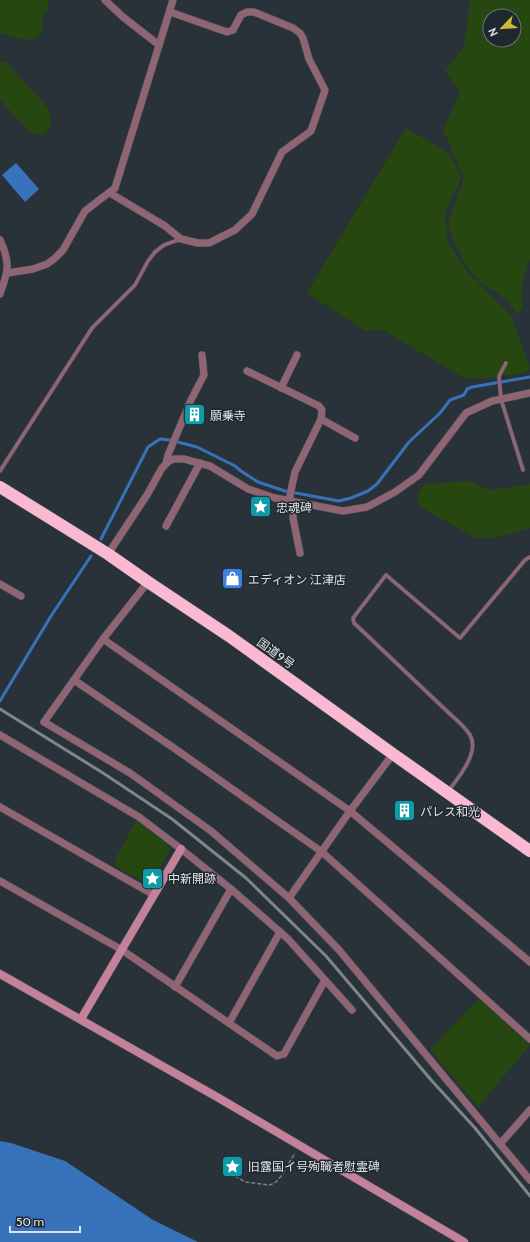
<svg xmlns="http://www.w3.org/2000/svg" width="530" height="1242" viewBox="0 0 530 1242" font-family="Cabin,'Noto Sans JP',sans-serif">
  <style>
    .green { fill: #26470f; fill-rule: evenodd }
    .water { fill: #3772ba }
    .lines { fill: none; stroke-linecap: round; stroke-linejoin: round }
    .stream { stroke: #3772ba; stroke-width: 3 }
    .lane-casing { stroke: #474e55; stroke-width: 4.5 }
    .street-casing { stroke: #474e55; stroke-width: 8 }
    .secondary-casing { stroke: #474e55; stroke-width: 9 }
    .highway-casing { stroke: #474e55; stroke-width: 13 }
    .path { stroke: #7b8287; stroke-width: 1.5; stroke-dasharray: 4 2; stroke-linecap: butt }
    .lane { stroke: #8f6574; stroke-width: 3.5 }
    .street { stroke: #8f6574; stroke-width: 7 }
    .secondary { stroke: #c4829a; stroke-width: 8 }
    .highway { stroke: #f9bad1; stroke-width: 12 }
    .rail { stroke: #7f868b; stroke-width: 3 }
    .labels { text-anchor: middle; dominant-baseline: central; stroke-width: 3; stroke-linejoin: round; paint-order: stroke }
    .poi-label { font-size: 12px; fill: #dee3e7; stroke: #20282f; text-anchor: start }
    .street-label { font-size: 12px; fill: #dee3e7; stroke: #20282f }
  </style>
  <rect width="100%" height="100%" fill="#2a3239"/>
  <g class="green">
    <path d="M 0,0 L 48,0 L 49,2 L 48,9 L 43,17 C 47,51 20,38 0,33 Z"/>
    <path d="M 470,0 L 530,0 L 530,259 C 524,274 519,291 523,307 L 517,315 L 507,299 L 479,282 L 465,264 L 452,238 L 448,223 L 464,178 L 443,130 L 460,92 L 445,71 L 464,47 ZM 490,16 L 514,16 L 514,40 L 490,40 Z"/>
    <path d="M 0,62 L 5,62 L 10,66 L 48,108 C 56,126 47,143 28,130 L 0,100 Z"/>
    <polygon points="406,128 449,153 461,178 445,214 448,242 467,272 511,315 530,368 525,373 489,378 464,378 383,330 365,331 307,293"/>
    <polygon points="469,481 490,490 530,484 530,528 498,537 476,538 424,509 417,501 419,491 427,484"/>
    <polygon points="136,821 168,843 170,850 152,882 146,883 115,866 115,860"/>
    <polygon points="479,999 530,1044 530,1045 478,1107 430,1050"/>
  </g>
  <g class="water">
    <polygon points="16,163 39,189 25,202 2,175"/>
    <polygon points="0,1141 11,1143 65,1161 153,1220 198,1242 0,1242"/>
  </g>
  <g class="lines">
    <g class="stream">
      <polyline points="101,539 148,447 160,439 170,440 197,447 235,466 241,471 258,482 285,491 339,501 351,498 368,491 377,484 409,442 440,413 450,400 464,395 467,389 472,387 530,377"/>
      <polyline points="0,701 51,616 91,556"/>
    </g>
    <defs>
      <g id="lane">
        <polyline points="506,363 499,376 501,399 523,470"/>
        <polyline points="0,471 92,328 135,285 148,261 155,252 164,245 181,239"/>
        <path d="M 449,790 C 459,777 480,752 470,735 C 465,727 458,721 451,715 L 354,623 L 353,618 L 386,575 L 460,638 L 525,560 L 530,557"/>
      </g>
      <g id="street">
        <polyline points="105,0 123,17 159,45"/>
        <polyline points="110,193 165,226 181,239 198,243 209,243 235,230 252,214 282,152 311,131 325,90 309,59 303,38 300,33 293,28 254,12 247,12 241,15 233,30 227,32 170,12"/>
        <path d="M 0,240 C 11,263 8,272 0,294"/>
        <polyline points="8,273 33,269 47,264 54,259 63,250 85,211 115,188 173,0"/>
        <polyline points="247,371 319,406 322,410 321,419 295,472 290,495 290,501 294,508 293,518 300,553"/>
        <polyline points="281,388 297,355"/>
        <polyline points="321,419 355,438"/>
        <polyline points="166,463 168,455 191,400 204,375 202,355"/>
        <polyline points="166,526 200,463"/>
        <polyline points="108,554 147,495 162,468 169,461 174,459 184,459 210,466 248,489 275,498 343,511 367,507 395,492 419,475 466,413 492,401 530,393"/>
        <polyline points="148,582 103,639 44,722 130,773 211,831 289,898 339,950 530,1180"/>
        <polyline points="0,584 21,596"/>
        <polyline points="103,639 350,811 530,962"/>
        <polyline points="74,680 171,746 322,852 530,1039"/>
        <polyline points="0,735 139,817 181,849 231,889 288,939 352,1010"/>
        <polyline points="0,807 154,895"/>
        <polyline points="0,881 122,950 277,1056 284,1054 325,980"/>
        <polyline points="289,898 350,811 393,754"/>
        <polyline points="175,987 231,889"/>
        <polyline points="229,1023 280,932"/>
        <polyline points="500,1144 530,1110"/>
      </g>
      <g id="secondary">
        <polyline points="0,974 217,1097 464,1242"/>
        <polyline points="81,1019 181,849"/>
      </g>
      <polyline id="highway" points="0,487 108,554 148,582 229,636 393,754 530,851"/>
    </defs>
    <use href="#lane" class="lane-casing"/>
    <use href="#street" class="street-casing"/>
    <use href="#secondary" class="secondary-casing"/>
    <use href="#highway" class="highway-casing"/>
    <polyline class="path" points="235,1176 245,1182 270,1185 276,1182 282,1175 295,1153"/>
    <use href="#lane" class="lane"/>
    <use href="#street" class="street"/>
    <use href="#secondary" class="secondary"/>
    <use href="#highway" class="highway"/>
    <polyline class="rail" points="0,709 103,773 172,819 246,878 326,956 432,1081 475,1128 530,1196"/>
  </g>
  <defs>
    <symbol id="building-square" viewBox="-11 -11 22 22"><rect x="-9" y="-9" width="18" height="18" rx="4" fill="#0f9aa8" stroke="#20282f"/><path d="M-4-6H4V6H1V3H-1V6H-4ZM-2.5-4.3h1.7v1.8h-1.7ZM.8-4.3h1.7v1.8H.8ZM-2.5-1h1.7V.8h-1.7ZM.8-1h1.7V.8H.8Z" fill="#fff"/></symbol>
    <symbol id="sight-square" viewBox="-11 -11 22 22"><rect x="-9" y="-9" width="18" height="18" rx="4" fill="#0f9aa8" stroke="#20282f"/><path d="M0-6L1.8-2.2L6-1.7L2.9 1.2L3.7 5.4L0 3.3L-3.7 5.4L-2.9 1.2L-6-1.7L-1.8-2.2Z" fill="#fff"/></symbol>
    <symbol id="shop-square" viewBox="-11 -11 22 22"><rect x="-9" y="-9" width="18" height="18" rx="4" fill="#3f7fe0" stroke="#20282f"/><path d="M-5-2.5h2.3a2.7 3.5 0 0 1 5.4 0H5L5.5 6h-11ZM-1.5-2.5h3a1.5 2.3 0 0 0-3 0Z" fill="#fff"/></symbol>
  </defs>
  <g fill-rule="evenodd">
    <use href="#building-square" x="182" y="402" width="25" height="25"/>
    <use href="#sight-square" x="248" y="494" width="25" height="25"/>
    <use href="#shop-square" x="220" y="566" width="25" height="25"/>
    <use href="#building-square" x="392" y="798" width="25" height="25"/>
    <use href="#sight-square" x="140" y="866" width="25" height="25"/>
    <use href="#sight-square" x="220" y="1154" width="25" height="25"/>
  </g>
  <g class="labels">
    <g class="poi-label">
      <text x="210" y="415">願乗寺</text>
      <text x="276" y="507">忠魂碑</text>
      <text x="248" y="579">エディオン 江津店</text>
      <text x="420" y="811">パレス和光</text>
      <text x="168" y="878">中新開跡</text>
      <text x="248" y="1166">旧露国イ号殉職者慰霊碑</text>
    </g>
    <g class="street-label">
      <text transform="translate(276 653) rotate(36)">国道9号</text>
    </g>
  </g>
  <g transform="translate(502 28) rotate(245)"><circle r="19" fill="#20282f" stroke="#6c7379"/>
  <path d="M0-3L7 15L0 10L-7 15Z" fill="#ccb938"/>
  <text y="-6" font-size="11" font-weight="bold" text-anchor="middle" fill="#dee3e7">N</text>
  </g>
  <path d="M10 1226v6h70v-6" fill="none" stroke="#dee3e7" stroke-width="2"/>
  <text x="16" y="1226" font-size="12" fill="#dee3e7" stroke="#20282f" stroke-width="3" paint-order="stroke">50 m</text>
</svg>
